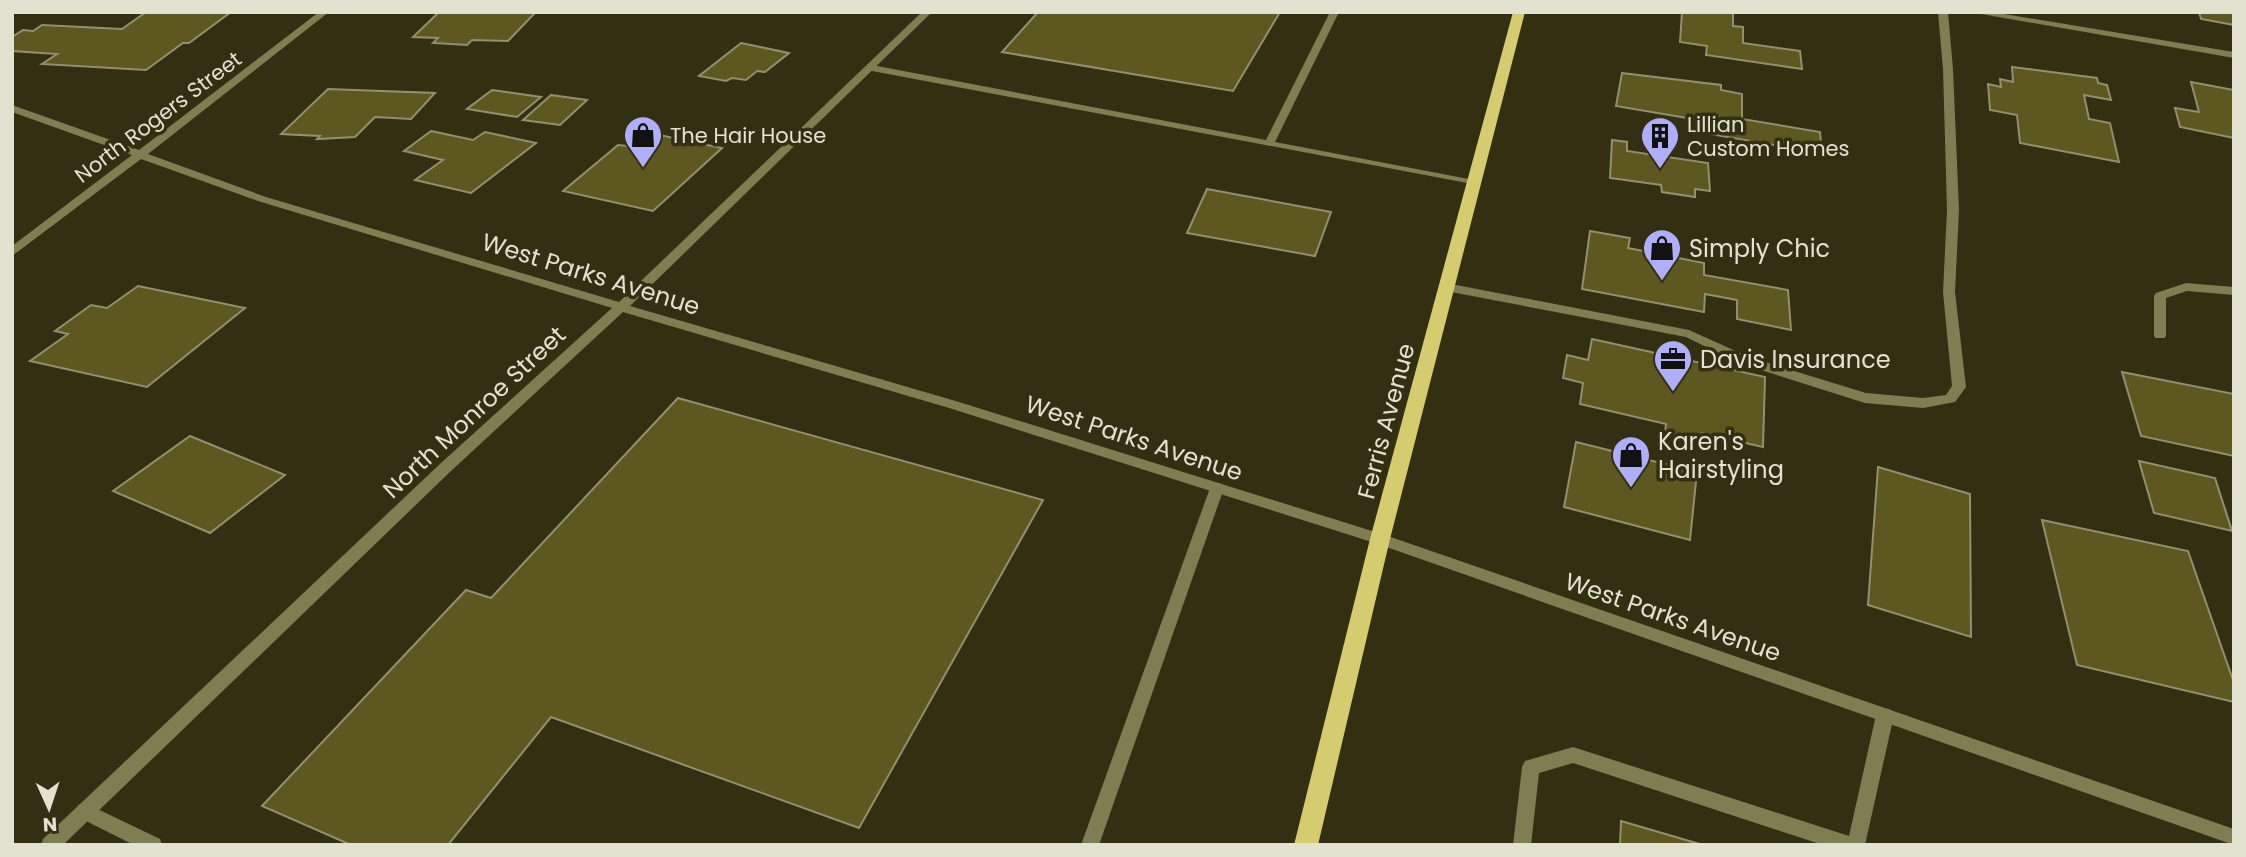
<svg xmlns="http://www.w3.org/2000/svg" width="2246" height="857" viewBox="0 0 2246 857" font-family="Poppins,sans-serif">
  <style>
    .building { fill: #5d5820; stroke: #92906f; stroke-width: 2 }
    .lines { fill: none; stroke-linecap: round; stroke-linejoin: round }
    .service { fill: #807d52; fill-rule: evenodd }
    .minor { fill: #807d52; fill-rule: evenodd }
    .primary { fill: #d4cc6e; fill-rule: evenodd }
    .labels { text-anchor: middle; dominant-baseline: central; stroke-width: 7; stroke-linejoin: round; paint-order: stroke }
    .far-street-label { font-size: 21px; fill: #e3e2d1; stroke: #322f12 }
    .far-poi-label { font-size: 21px; fill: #e3e2d1; stroke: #322f12; text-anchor: start }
    .poi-label { font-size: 24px; fill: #e3e2d1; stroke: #322f12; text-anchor: start }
    .street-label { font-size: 24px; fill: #e3e2d1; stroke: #322f12 }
  </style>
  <rect width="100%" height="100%" fill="#322f12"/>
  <g class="building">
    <polygon points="146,12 231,12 189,43 183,43 146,70 42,64 57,54 12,51 12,37 23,30 33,31 42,25 122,29"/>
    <polygon points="451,12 517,12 535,13 508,41 472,40 467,45 433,43 438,38 413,37 438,13"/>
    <polygon points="1038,12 1280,12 1233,91 1002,52"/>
    <polygon points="1682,12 1733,12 1733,26 1743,27 1743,43 1800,51 1802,69 1706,55 1707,46 1680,42"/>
    <polygon points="2199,12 2234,12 2234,25 2201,19"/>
    <polygon points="741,43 789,53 765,72 757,71 746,80 732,78 726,81 699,76"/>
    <polygon points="2012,67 2097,78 2098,83 2107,85 2111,100 2084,95 2089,119 2110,123 2119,162 2020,143 2017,115 1990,110 1988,84 2001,87 2000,79 2013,82"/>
    <polygon points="1622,73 1721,85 1721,90 1742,94 1742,119 1820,132 1822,153 1692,131 1693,119 1616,106"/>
    <polygon points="2191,82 2234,90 2234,138 2180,127 2175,108 2199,112"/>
    <polygon points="328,89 435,93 411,119 375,117 355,137 317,139 320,136 281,134"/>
    <polygon points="492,90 541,97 517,117 467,109"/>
    <polygon points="551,95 587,100 560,125 523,120"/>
    <polygon points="431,131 473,140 485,132 536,143 471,193 415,180 443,160 404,151"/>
    <polygon points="645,132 722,148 653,211 563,191 618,145 628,146"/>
    <polygon points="1612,140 1627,142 1627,151 1708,163 1710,191 1695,189 1695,197 1662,192 1661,185 1610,178"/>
    <polygon points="1207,189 1331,212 1315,256 1187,233"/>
    <polygon points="1590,231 1630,238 1628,248 1704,263 1704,275 1788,290 1791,330 1737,319 1737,300 1705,294 1704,312 1582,289"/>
    <polygon points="138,286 245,308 147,387 30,361 68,334 55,331 91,305 107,308"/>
    <polygon points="1592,339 1765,377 1763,447 1702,433 1701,441 1665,432 1666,424 1580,404 1583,383 1563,378 1567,355 1588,360"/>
    <polygon points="2122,372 2234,394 2234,456 2141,436"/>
    <polygon points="678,398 1043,500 859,828 551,717 448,845 351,845 262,806 466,590 491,598"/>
    <polygon points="190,436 285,475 210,533 113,491"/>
    <polygon points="1576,442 1697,472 1690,540 1564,507"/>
    <polygon points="2139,461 2215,478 2232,531 2154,513"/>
    <polygon points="1878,467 1970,494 1971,637 1868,605"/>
    <polygon points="2042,520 2188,551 2234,683 2234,702 2077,665"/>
    <polygon points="1621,821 1703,845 1620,845"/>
  </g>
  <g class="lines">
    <g class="service">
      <polygon points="1330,12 1339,12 1275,142 1474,180 1480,183 1478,185 872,71 867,68 872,65 1266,140"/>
      <polygon points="1938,12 1948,12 1953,69 1959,210 1955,292 1966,387 1955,402 1923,408 1865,403 1739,363 1686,337 1446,291 1440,287 1446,283 1689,330 1749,357 1866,393 1923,398 1946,395 1952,386 1943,292 1947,210 1943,69"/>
      <polygon points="2186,283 2234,287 2234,295 2187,291 2166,298 2166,335 2165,338 2155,338 2154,335 2154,296 2156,293"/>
      <polygon points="1217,483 1222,484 1224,488 1099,845 1081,845 1210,488 1212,484"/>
      <polygon points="1885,708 1891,710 1894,715 1865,845 1823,845 1573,763 1539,773 1531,845 1513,845 1522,767 1525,761 1573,747 1849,836 1876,715 1879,710"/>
      <polygon points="85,803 160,839 162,845 134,845 78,817 76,811 78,805"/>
    </g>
    <g class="minor">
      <polygon points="319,12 329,12 148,154 266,197 619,302 922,12 932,12 630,306 959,402 1385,535 2234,829 2234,845 1375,543 949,408 623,312 451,471 63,845 41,845 43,839 441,463 612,308 258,201 141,159 12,256 12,246 132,155 12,112 12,105 139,150"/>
      <polygon points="1970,12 1992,12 2234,52 2234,58"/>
    </g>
    <polygon class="primary" points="1513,12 1525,12 1390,539 1318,845 1294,845 1370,539"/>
  </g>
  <defs>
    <symbol id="shop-pin" viewBox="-11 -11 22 30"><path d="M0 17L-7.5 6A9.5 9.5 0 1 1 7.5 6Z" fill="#afaefa" stroke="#322f12"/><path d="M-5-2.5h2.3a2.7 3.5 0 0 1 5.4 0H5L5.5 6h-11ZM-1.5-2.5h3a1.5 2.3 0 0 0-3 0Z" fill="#111"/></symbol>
    <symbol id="building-pin" viewBox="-11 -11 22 30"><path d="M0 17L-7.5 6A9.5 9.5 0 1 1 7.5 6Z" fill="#afaefa" stroke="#322f12"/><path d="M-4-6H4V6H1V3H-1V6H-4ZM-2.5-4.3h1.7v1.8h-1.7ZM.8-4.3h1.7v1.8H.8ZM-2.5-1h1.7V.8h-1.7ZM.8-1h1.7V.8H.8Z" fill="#111"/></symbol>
    <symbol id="office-pin" viewBox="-11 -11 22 30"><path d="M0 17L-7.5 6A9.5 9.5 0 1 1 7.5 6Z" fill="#afaefa" stroke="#322f12"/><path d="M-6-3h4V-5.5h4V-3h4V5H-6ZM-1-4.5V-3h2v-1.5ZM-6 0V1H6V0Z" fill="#111"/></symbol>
  </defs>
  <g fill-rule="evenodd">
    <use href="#shop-pin" x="621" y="113" width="44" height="60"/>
    <use href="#building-pin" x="1638" y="114" width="44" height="60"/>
    <use href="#shop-pin" x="1640" y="226" width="44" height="60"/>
    <use href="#office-pin" x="1651" y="337" width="44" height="60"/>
    <use href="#shop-pin" x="1609" y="433" width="44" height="60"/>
  </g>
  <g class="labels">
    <g class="far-street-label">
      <text transform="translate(158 117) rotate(-37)">North Rogers Street</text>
    </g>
    <g class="far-poi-label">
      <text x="1687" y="124">Lillian<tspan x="1687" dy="24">Custom Homes</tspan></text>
      <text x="670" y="135">The Hair House</text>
    </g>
    <g class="poi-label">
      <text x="1689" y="248">Simply Chic</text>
      <text x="1700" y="359">Davis Insurance</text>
      <text x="1658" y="441">Karen's<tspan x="1658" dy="28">Hairstyling</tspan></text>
    </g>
    <g class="street-label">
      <text transform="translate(591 274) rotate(17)">West Parks Avenue</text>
      <text transform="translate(474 412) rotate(-43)">North Monroe Street</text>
      <text transform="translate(1386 421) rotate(-75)">Ferris Avenue</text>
      <text transform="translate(1134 438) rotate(18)">West Parks Avenue</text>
      <text transform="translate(1673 617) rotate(19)">West Parks Avenue</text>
    </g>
  </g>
  <rect width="2246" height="857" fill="none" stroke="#e3e2d1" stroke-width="28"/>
  <g transform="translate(49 808) rotate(177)" stroke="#322f12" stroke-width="5" paint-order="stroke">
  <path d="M0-5L12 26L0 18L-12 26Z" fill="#e3e2d1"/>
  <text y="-10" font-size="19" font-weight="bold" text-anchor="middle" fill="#e3e2d1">N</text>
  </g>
</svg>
